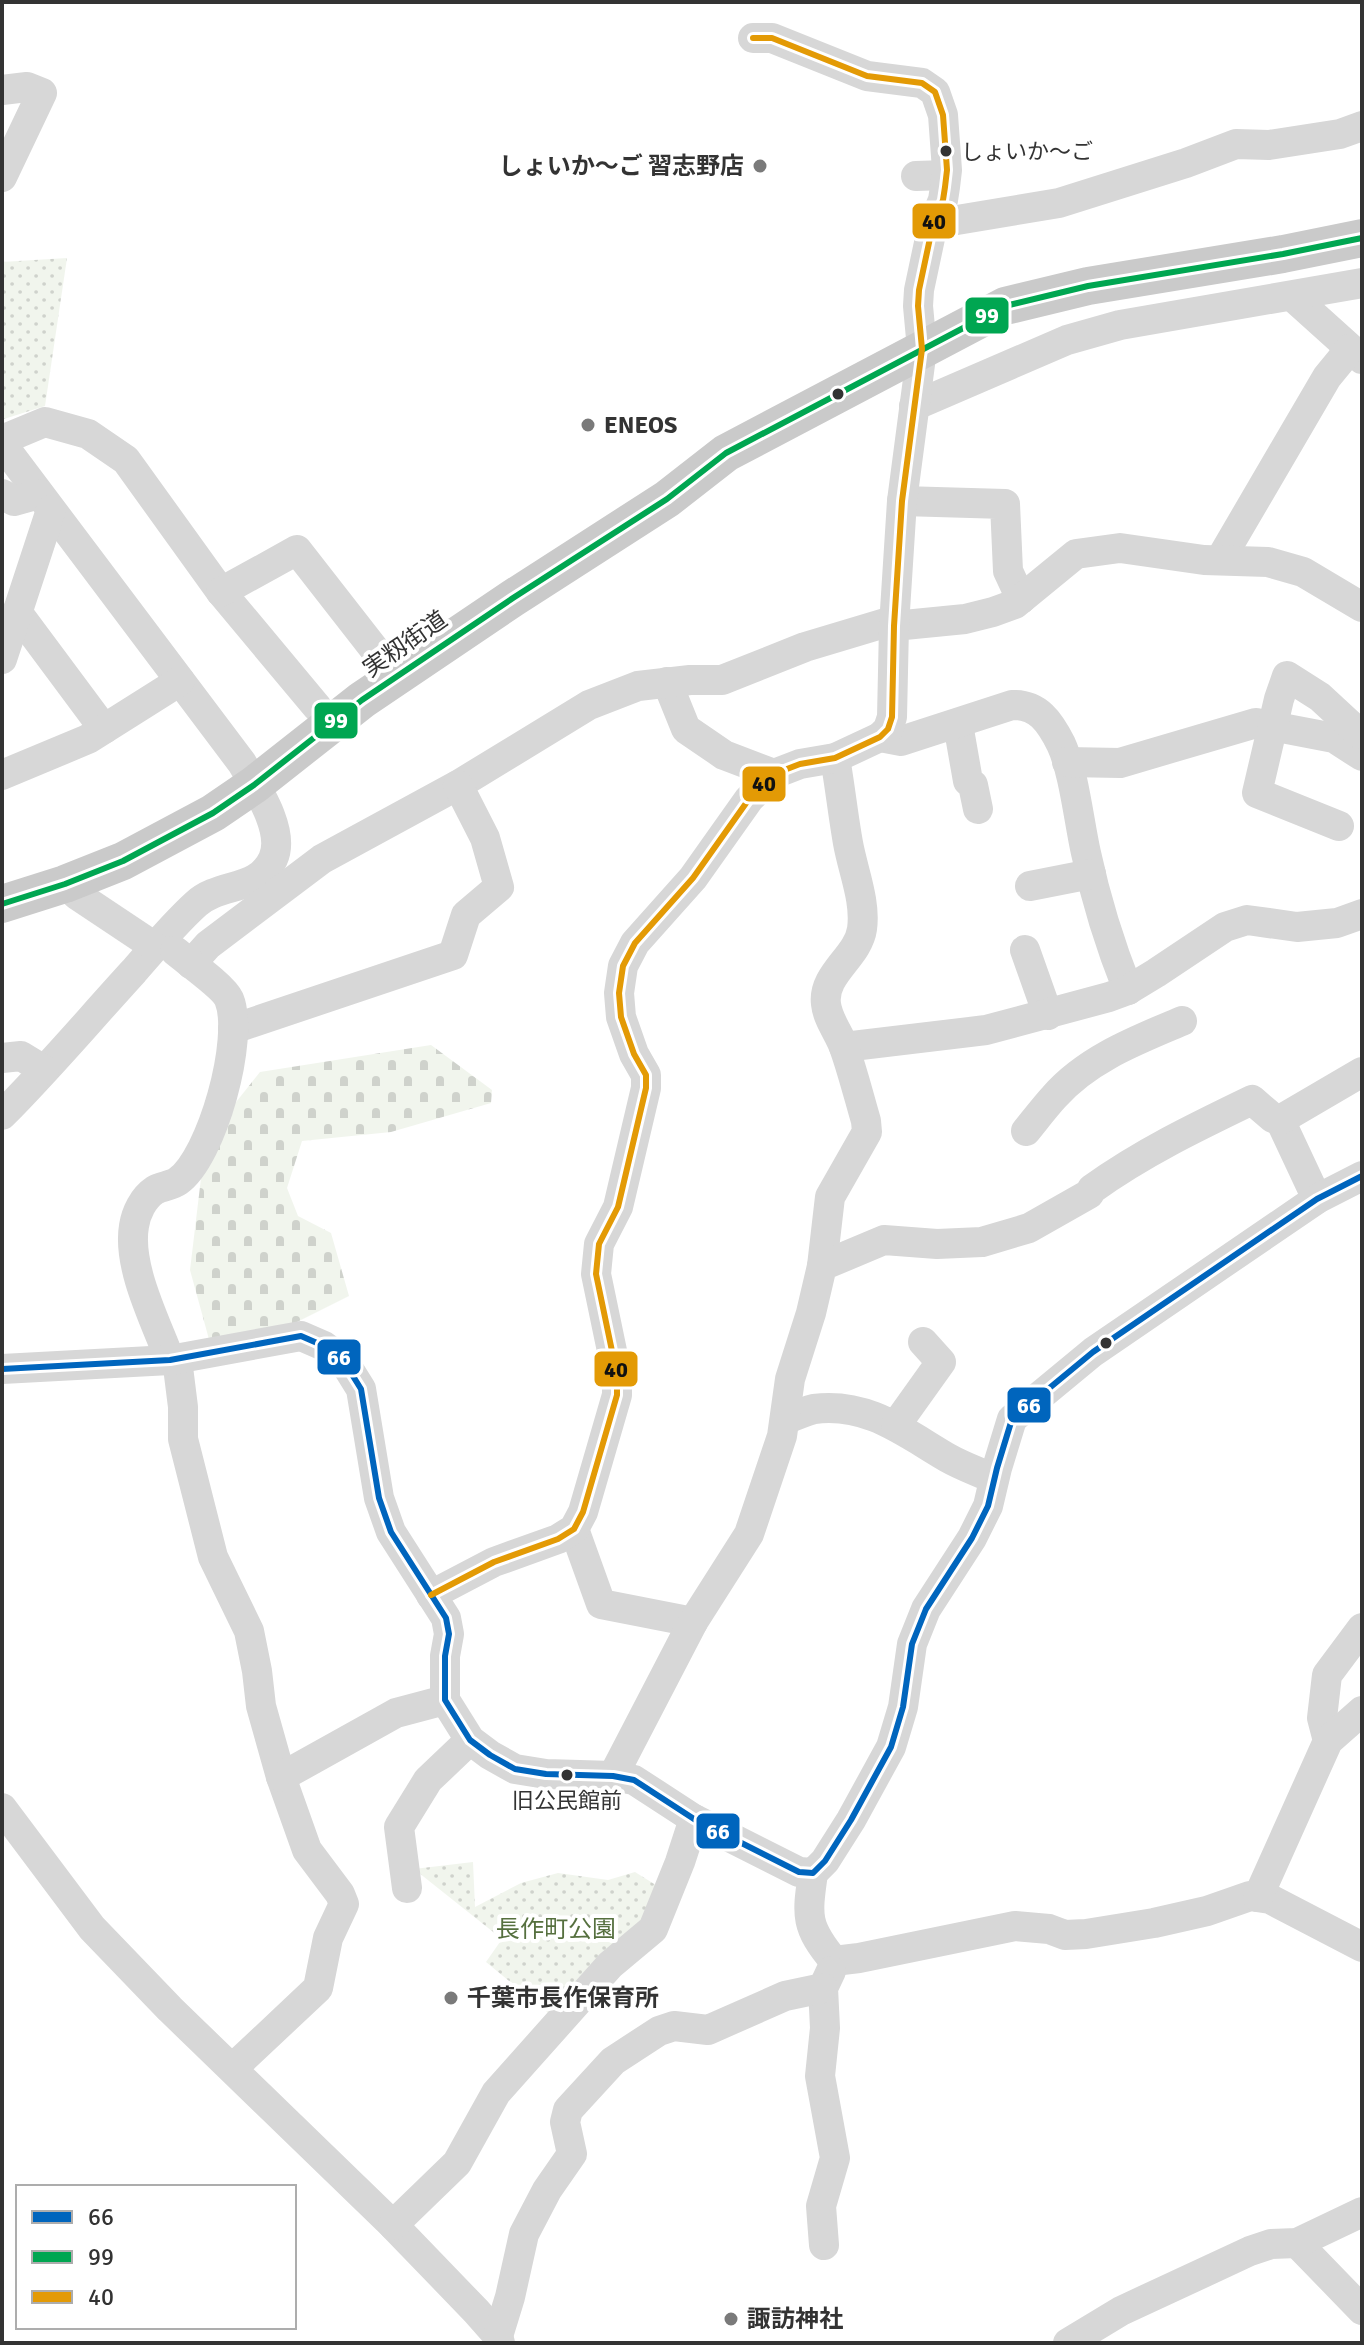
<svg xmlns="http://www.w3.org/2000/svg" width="1364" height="2345" viewBox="0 0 1364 2345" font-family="Signika,'Noto Sans JP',sans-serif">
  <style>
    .cemetery { fill: url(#cemetery-stones) }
    .park { fill: url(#park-dots) }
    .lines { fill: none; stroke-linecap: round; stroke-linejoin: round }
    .minor { stroke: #d7d7d7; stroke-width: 30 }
    .major { stroke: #cacaca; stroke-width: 38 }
    .bus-1-casing { stroke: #fff; stroke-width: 12 }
    .bus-2-casing { stroke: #fff; stroke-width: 12 }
    .bus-3-casing { stroke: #fff; stroke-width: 12 }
    .bus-1 { stroke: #0065bd; stroke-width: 6 }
    .bus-2 { stroke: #00a651; stroke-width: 6 }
    .bus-3 { stroke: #e39a05; stroke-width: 6 }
    .bus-dot { fill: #333; stroke: #fff; stroke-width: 3 }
    .poi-dot { fill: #7a7a7a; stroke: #fff; stroke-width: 3 }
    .labels { text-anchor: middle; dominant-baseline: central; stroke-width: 8; stroke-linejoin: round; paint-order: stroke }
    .bus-label { font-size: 22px; fill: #333; stroke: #fff; text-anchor: start }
    .poi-label { font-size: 24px; font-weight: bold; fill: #333; stroke: #fff; text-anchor: start }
    .street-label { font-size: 24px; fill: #333; stroke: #fff }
    .park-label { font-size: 24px; fill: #56703f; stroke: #fff }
    .line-badge { stroke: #fff; stroke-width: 3 }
    .badge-label { font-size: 22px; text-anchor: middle; font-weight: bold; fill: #fff }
    .pale-badge-label { font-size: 22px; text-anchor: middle; font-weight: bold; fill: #111 }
  </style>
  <defs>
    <pattern id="cemetery-stones" width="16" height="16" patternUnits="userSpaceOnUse" patternTransform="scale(2)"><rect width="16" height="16" fill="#f1f5ed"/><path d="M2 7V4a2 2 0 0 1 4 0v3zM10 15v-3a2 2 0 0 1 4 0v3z" fill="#cfd2cc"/></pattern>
    <pattern id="park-dots" width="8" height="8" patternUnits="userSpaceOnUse" patternTransform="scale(2)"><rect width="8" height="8" fill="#f1f5ed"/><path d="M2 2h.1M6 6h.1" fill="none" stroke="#cfd2cc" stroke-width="1.8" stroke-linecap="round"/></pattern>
  </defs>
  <rect width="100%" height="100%" fill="#fff"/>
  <polygon class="cemetery" points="431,1045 492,1090 491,1103 391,1132 302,1141 287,1188 298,1216 331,1233 349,1296 289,1326 210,1343 190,1270 202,1170 221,1121 260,1072"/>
  <g class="park">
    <polygon points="67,258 45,406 4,419 2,417 2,262"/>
    <polygon points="473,1862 475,1907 521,1883 558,1873 608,1880 635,1872 659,1887 645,1926 553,2017 486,1962 502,1939 414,1869"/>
  </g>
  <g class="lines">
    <g class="minor">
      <polyline points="2,90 27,87 42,93 2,177"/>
      <polyline points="916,176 946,175"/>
      <polyline points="933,224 1059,203 1186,163 1236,144 1269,145 1340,134 1362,126"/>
      <polyline points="1292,296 1362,359"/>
      <polyline points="914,406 1067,340 1120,325 1362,283"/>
      <polyline points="2,440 45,422 88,434 126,460 221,592 317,707"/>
      <path d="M 2,444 L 242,763 C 256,787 286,831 273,859 C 258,892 220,882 196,904 C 174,924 154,948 134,971 C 90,1019 48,1069 2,1115"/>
      <polyline points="2,494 14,501 39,494"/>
      <polyline points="902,501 1005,504 1008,571 1021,599"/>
      <polyline points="1220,560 1327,377 1350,349"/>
      <polyline points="221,592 297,550 382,659"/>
      <polyline points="17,612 104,729"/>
      <polyline points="894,626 965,619 993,612 1015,604 1076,554 1120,548 1204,560 1268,562 1303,572 1362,607"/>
      <polyline points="2,659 51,510"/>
      <polyline points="667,682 686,729 724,755 774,774"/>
      <polyline points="958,724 968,781 973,785 978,809"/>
      <path d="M 880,737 L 901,741 L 1012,705 C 1038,704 1050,722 1061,744 C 1074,772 1079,822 1086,853 C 1096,900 1110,945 1128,990"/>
      <polyline points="1067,762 1120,763 1256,723 1334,738 1362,756"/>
      <polyline points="2,775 88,739 180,681"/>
      <polyline points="1339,826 1257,793 1279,699 1287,676 1320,697 1360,734"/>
      <polyline points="65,884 77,895 155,947"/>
      <polyline points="1030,886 1091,874"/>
      <polyline points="1025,950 1048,1015"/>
      <polyline points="191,964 208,945 322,859 458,785 589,705 638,686 690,680 722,680 805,647 895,620"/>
      <polyline points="233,1029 453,955 466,915 499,887 485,838 458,785"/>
      <polyline points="844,1047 986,1030 1109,997 1128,990 1156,973 1225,927 1247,920 1297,927 1337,923 1362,914"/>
      <polyline points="2,1058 21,1056 44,1070"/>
      <polyline points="1280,1120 1317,1199"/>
      <path d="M 1026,1131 C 1035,1120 1044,1108 1054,1097 C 1087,1059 1137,1040 1182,1021"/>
      <path d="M 822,1266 L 830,1197 L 867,1132 L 866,1121 C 859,1097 853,1073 845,1050 C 840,1034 828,1021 826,1004 C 822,974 858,957 862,929 C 866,901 853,871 848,843 C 843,815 840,786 835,758"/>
      <polyline points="177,1359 183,1407 183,1439 213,1557 249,1631 257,1671 261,1706 281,1777 307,1850 340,1894 344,1904 328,1938 318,1988 233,2068"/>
      <path d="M 170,1360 C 156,1322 127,1267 134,1226 C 136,1213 143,1198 155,1190 C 162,1186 171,1186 178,1181 C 212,1157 245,1038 229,999 C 224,987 187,961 175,951"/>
      <polyline points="2,1369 170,1360 301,1336 324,1346 343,1360 361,1389 379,1498 391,1532 446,1618 449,1634 445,1656 445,1700 470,1740 490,1755 515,1769 546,1774 613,1776 634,1780 694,1819 799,1872 813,1873 825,1861 851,1820 891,1747 903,1707 912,1644 926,1609 972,1538 988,1506 997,1468 1012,1419 1093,1352 1317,1199 1362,1176"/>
      <path d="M 785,1420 C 794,1416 805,1411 814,1409 C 868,1402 905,1433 948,1458 C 962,1466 979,1472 994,1479"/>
      <polyline points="896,1425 941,1362 923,1342"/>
      <polyline points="574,1529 601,1604 693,1622"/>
      <polyline points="431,1595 494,1562 558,1539 574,1529 583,1512 617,1395 617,1375 596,1274 599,1244 618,1207 646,1088 646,1075 634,1054 621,1017 619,993 623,966 635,943 693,878 749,799 774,774 800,764 835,758 880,737 888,729 892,717 894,626 902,501 922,349 918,306 919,290 933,224 943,200 945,187 947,170 943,115 935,92 922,83 867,76 772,38 753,38"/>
      <polyline points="1328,1741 1322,1718 1327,1675 1362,1628"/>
      <path d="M 613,1776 L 693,1622 L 749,1534 L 782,1436 L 790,1379 L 811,1313 L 822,1266 L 884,1240 L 937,1244 L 982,1242 L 1029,1228 L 1089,1194 L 1092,1189 C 1142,1153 1196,1127 1252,1100 L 1273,1118 L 1280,1120 L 1362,1072"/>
      <polyline points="281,1777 396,1713 445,1700"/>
      <polyline points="2,1808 92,1928 170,2009 393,2225 476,2311 498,2336 500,2343"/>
      <path d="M 813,1873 C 807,1916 805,1926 834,1961 L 859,1958 L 1015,1926 L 1049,1929 L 1065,1935 L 1086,1934 L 1154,1923 L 1207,1911 L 1250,1896 L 1270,1899 L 1362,1947"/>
      <polyline points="407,1888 399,1827 428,1780 470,1740"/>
      <polyline points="1258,1897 1328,1741 1362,1711"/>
      <polyline points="393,2225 457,2163 496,2093 610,1965 653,1929 680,1862 694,1819"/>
      <polyline points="1297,2243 1362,2310"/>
      <polyline points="824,2245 821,2206 835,2158 820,2076 825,2028 823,1988 831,1971"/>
      <polyline points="498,2336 510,2297 524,2234 547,2190 572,2154 565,2122 568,2110 613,2061 659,2031 674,2026 708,2030 785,1996 823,1988"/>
      <polyline points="1068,2343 1121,2311 1250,2251 1271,2244 1297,2243 1362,2212"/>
    </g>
    <polyline class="major" points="2,904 65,884 123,861 213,813 254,785 362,700 513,598 667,499 726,453 1005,306 1088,286 1283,254 1362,238"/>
    <defs>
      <polyline id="bus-1" points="2,1369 170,1360 301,1336 324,1346 343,1360 361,1389 379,1498 391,1532 446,1618 449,1634 445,1656 445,1700 470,1740 490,1755 515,1769 546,1774 613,1776 634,1780 694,1819 799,1872 813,1873 825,1861 851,1820 891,1747 903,1707 912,1644 926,1609 972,1538 988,1506 997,1468 1012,1419 1093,1352 1317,1199 1362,1176"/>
      <polyline id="bus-2" points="2,904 65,884 123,861 213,813 254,785 362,700 513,598 667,499 726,453 1005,306 1088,286 1283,254 1362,238"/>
      <polyline id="bus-3" points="431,1595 494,1562 558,1539 574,1529 583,1512 617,1395 617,1375 596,1274 599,1244 618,1207 646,1088 646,1075 634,1054 621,1017 619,993 623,966 635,943 693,878 749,799 774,774 800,764 835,758 880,737 888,729 892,717 894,626 902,501 922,349 918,306 919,290 933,224 943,200 945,187 947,170 943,115 935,92 922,83 867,76 772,38 753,38"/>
    </defs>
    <use href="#bus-1" class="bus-1-casing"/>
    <use href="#bus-2" class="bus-2-casing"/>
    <use href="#bus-3" class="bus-3-casing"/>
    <use href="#bus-1" class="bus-1"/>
    <use href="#bus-2" class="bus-2"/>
    <use href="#bus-3" class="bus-3"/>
  </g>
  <g class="bus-dot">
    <circle cx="946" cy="151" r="7"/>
    <circle cx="838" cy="394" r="7"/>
    <circle cx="1106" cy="1343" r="7"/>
    <circle cx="567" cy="1775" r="7"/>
  </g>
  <g class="poi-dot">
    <circle cx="760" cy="166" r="8"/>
    <circle cx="588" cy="425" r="8"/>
    <circle cx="451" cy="1998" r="8"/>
    <circle cx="731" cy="2319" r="8"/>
  </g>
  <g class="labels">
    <g class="bus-label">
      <text x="961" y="151">しょいか〜ご</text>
      <text x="567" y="1800" text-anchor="middle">旧公民館前</text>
    </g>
    <g class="poi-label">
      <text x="744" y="166" text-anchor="end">しょいか～ご 習志野店</text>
      <text x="604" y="425">ENEOS</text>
      <text x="467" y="1998">千葉市長作保育所</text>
      <text x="747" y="2319">諏訪神社</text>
    </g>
    <g class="street-label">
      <text transform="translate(405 644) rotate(-35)">実籾街道</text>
    </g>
    <g class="park-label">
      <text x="556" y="1929">長作町公園</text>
    </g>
  </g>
  <g class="line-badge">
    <rect x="911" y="202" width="46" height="38" rx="8" fill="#e39a05"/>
    <rect x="964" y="296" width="46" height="39" rx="8" fill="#00a651"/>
    <rect x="313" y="701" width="46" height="39" rx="8" fill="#00a651"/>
    <rect x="741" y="765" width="46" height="38" rx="8" fill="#e39a05"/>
    <rect x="316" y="1338" width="46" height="38" rx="8" fill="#0065bd"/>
    <rect x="593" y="1350" width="46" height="38" rx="8" fill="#e39a05"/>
    <rect x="1006" y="1386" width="46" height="38" rx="8" fill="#0065bd"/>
    <rect x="695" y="1812" width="46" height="38" rx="8" fill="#0065bd"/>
  </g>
  <g class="badge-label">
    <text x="987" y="323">99</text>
    <text x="336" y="728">99</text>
    <text x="339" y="1365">66</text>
    <text x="1029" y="1413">66</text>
    <text x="718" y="1839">66</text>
  </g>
  <g class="pale-badge-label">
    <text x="934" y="229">40</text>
    <text x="764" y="791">40</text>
    <text x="616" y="1377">40</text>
  </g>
  <rect width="1364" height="2345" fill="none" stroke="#333333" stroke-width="8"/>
  <rect x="16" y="2185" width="280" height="144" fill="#ffffff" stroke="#adadad" stroke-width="2"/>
  <rect x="32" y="2211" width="40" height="12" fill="#0065bd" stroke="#adadad" stroke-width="2"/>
  <text x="88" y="2225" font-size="24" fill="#333333">66</text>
  <rect x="32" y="2251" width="40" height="12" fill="#00a651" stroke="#adadad" stroke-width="2"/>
  <text x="88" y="2265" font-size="24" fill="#333333">99</text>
  <rect x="32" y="2291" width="40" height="12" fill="#e39a05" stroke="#adadad" stroke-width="2"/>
  <text x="88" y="2305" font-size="24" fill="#333333">40</text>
</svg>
